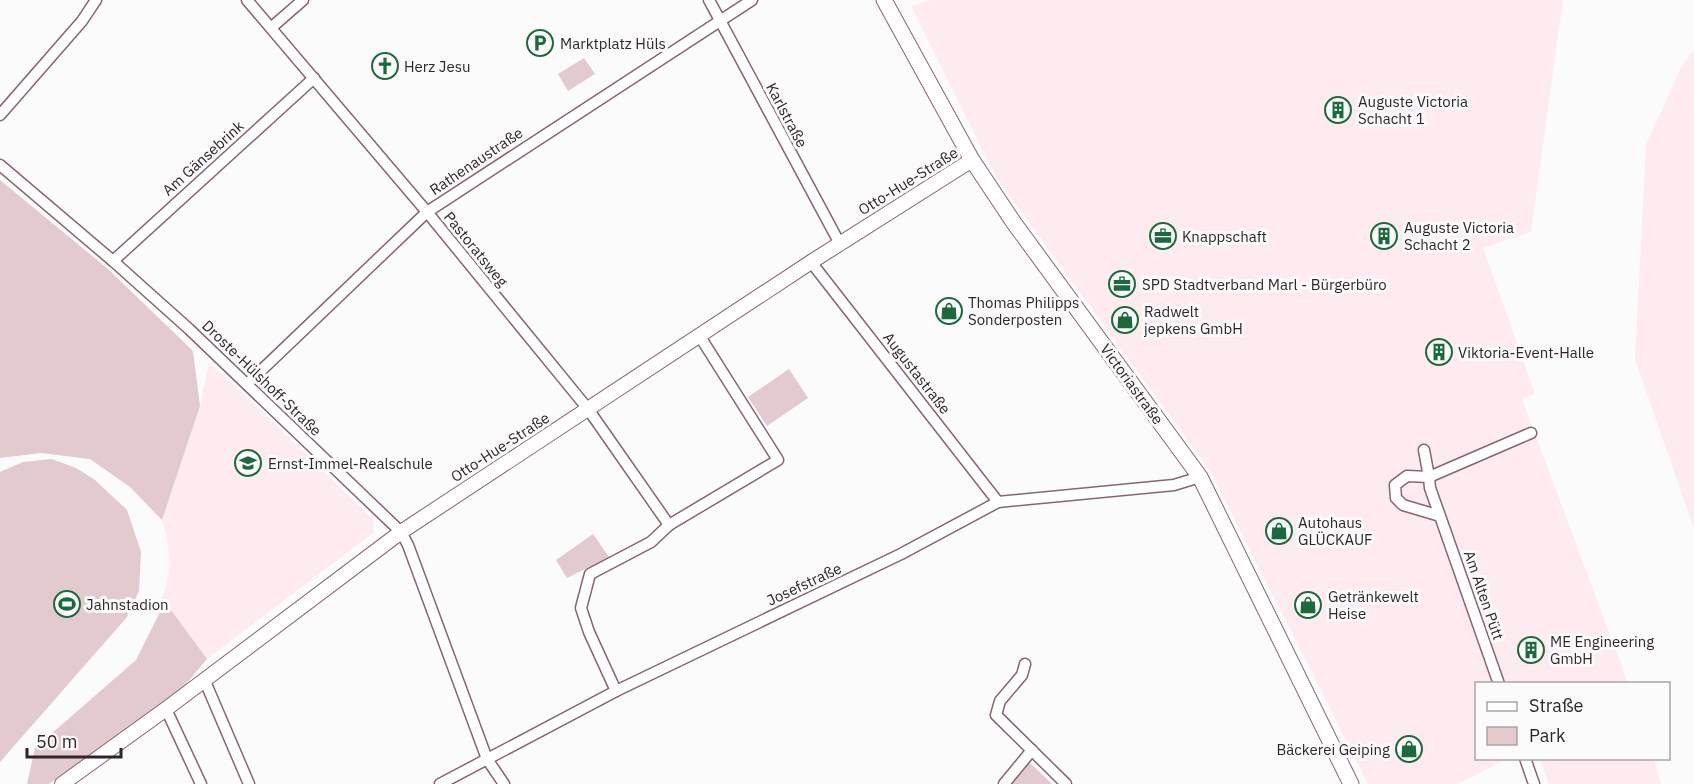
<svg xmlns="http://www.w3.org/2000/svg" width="1694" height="784" viewBox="0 0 1694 784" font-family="'IBM Plex Sans',sans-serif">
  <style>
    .built { fill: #feebef }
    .green { fill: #e2cacf }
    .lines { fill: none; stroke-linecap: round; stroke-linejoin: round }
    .minor-casing { stroke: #87666e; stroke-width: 13 }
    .tertiary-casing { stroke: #87666e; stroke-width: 16 }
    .secondary-casing { stroke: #87666e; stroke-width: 17 }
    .minor { stroke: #fff; stroke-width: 10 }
    .tertiary { stroke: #fff; stroke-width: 14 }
    .secondary { stroke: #fff; stroke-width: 15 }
    .labels { text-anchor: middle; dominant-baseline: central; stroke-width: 6; stroke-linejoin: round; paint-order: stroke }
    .poi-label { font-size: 15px; fill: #322427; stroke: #fbfbfb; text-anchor: start }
    .street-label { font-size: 15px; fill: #322427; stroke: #fbfbfb }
  </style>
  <rect width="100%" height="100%" fill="#fbfbfb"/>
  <g class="built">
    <polygon points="930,0 1563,0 1531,232 1483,248 1535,394 1522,399 1628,683 1476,684 1476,758 1506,759 1458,784 1368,784 1211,472 996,177 911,6"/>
    <polygon points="1694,50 1694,529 1635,359 1646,145 1681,68"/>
    <polygon points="209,363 243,393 374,521 373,533 207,659 171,610 160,605 167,584 170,562 167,537 162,520 200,406"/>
    <polygon points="1540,759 1654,759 1661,784 1549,784"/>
  </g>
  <g class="green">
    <polygon points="584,58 595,74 568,91 558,74"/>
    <polygon points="0,180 108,269 193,351 200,406 162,520 130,487 90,459 41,453 0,458"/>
    <polygon points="789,369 808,398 767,426 748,397"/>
    <polygon points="52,459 76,468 95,480 127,510 141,552 139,591 127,617 0,762 0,472 23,462"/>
    <polygon points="593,534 609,557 567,578 556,560"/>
    <polygon points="163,606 171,610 207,659 180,691 49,784 27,784 35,748 136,660"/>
    <polygon points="1029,762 1052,784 1009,784"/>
  </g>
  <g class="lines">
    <defs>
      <g id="minor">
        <polyline points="247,0 427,212 588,409 669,525 778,460 699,335"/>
        <polyline points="709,0 840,244"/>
        <polyline points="272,27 303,0"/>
        <polyline points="0,115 82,21 96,0"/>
        <polyline points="0,165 113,261 189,329 401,532 408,545 487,759 504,784"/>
        <polyline points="113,261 314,78"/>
        <polyline points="811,262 998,502"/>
        <polyline points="247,384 427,212 752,0"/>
        <polyline points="1424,450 1429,477 1531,433"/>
        <polyline points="1440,516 1403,505 1396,498 1395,485 1407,476 1429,477 1430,488 1440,516 1499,684"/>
        <polyline points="1025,664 1022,675 1000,701 996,715 1066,784"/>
        <polyline points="204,679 249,784"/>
        <polyline points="616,691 589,632 581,608 590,574 651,542 669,525"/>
        <polyline points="166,709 201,784"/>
        <polyline points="1525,758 1534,784"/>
        <polyline points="440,784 616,691 901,554 998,502 1174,485 1200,477"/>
        <polyline points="1004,784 1032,750"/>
      </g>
      <polyline id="tertiary" points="62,784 166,709 401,532 811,262 972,160"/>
      <polyline id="secondary" points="884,0 972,160 1014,223 1200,477 1351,784"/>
    </defs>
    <use href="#minor" class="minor-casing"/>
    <use href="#tertiary" class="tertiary-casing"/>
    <use href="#secondary" class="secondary-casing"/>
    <use href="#minor" class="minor"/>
    <use href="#tertiary" class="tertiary"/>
    <use href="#secondary" class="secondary"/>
  </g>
  <defs>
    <symbol id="parking-ring" viewBox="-11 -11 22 22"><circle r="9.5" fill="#fbfbfb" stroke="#1a6b3b" stroke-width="1.5"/><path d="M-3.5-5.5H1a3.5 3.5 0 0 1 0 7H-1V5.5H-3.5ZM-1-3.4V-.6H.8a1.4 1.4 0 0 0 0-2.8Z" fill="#1a6b3b"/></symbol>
    <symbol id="church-ring" viewBox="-11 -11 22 22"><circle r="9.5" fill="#fbfbfb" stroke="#1a6b3b" stroke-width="1.5"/><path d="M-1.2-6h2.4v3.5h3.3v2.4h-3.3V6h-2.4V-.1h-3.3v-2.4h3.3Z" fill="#1a6b3b"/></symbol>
    <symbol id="building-ring" viewBox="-11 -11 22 22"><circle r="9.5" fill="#fbfbfb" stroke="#1a6b3b" stroke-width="1.5"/><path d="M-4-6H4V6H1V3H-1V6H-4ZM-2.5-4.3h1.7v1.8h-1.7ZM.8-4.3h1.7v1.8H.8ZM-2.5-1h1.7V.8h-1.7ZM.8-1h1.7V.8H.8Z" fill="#1a6b3b"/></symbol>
    <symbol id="office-ring" viewBox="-11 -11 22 22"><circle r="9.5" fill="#fbfbfb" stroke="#1a6b3b" stroke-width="1.5"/><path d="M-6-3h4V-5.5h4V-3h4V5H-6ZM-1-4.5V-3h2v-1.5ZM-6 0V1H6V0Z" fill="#1a6b3b"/></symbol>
    <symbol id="shop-ring" viewBox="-11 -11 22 22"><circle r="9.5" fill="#fbfbfb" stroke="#1a6b3b" stroke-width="1.5"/><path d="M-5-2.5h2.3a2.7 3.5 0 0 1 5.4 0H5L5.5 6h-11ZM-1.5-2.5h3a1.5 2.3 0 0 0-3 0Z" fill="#1a6b3b"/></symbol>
    <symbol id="school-ring" viewBox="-11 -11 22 22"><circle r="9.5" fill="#fbfbfb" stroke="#1a6b3b" stroke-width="1.5"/><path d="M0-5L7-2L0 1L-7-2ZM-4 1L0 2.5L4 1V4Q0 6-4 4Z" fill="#1a6b3b"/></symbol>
    <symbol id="stadium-ring" viewBox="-11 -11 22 22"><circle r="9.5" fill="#fbfbfb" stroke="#1a6b3b" stroke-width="1.5"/><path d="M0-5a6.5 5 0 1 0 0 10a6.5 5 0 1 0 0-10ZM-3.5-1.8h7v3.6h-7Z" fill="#1a6b3b"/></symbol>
  </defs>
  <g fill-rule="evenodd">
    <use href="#parking-ring" x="525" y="28" width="30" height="30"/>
    <use href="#church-ring" x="370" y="51" width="30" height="30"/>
    <use href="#building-ring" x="1323" y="95" width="30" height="30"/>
    <use href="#office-ring" x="1148" y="221" width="30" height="30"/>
    <use href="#building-ring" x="1369" y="221" width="30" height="30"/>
    <use href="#office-ring" x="1107" y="269" width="30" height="30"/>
    <use href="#shop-ring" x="934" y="296" width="30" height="30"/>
    <use href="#shop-ring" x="1110" y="305" width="30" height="30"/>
    <use href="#building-ring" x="1424" y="337" width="30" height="30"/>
    <use href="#school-ring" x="233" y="448" width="30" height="30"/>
    <use href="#shop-ring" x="1264" y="516" width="30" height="30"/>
    <use href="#stadium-ring" x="52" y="589" width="30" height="30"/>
    <use href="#shop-ring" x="1293" y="590" width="30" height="30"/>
    <use href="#building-ring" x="1516" y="635" width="30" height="30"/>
    <use href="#shop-ring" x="1394" y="734" width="30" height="30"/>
  </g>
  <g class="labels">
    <g class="poi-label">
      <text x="560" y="43">Marktplatz Hüls</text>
      <text x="404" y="66">Herz Jesu</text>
      <text x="1358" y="101">Auguste Victoria<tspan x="1358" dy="17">Schacht 1</tspan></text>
      <text x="1404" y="227">Auguste Victoria<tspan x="1404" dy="17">Schacht 2</tspan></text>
      <text x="1182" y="236">Knappschaft</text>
      <text x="1142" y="284">SPD Stadtverband Marl - Bürgerbüro</text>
      <text x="968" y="302">Thomas Philipps<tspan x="968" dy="17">Sonderposten</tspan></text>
      <text x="1144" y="311">Radwelt<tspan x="1144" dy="17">jepkens GmbH</tspan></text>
      <text x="1458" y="352">Viktoria-Event-Halle</text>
      <text x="268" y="463">Ernst-Immel-Realschule</text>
      <text x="1298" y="522">Autohaus<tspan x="1298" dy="17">GLÜCKAUF</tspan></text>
      <text x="1328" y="596">Getränkewelt<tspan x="1328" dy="17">Heise</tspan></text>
      <text x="86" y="604">Jahnstadion</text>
      <text x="1550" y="641">ME Engineering<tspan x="1550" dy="17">GmbH</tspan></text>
      <text x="1390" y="749" text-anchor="end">Bäckerei Geiping</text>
    </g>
    <g class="street-label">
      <text transform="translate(787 115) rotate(62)">Karlstraße</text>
      <text transform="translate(203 158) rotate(-42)">Am Gänsebrink</text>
      <text transform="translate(476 161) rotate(-34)">Rathenaustraße</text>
      <text transform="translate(908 181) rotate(-32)">Otto-Hue-Straße</text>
      <text transform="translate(476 249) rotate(51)">Pastoratsweg</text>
      <text transform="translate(917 373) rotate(52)">Augustastraße</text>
      <text transform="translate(262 378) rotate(44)">Droste-Hülshoff-Straße</text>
      <text transform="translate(1132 384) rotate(54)">Victoriastraße</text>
      <text transform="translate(500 447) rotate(-33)">Otto-Hue-Straße</text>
      <text transform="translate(804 584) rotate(-25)">Josefstraße</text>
      <text transform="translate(1484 595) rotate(71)">Am Alten Pütt</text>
    </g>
  </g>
  <rect x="1475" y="682" width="195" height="78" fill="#fbfbfb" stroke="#aba5a6" stroke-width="1.5"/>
  <rect x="1487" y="702" width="30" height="9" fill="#ffffff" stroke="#aba5a6" stroke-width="1.5"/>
  <text x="1529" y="712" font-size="18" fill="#322427">Straße</text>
  <rect x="1487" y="727" width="30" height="18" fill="#e2cacf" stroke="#aba5a6" stroke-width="1.5"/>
  <text x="1529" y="742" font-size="18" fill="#322427">Park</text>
  <path d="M27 748v9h94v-9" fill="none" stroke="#322427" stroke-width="3"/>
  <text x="36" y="748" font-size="18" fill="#322427" stroke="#fbfbfb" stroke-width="4.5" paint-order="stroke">50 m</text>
</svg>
